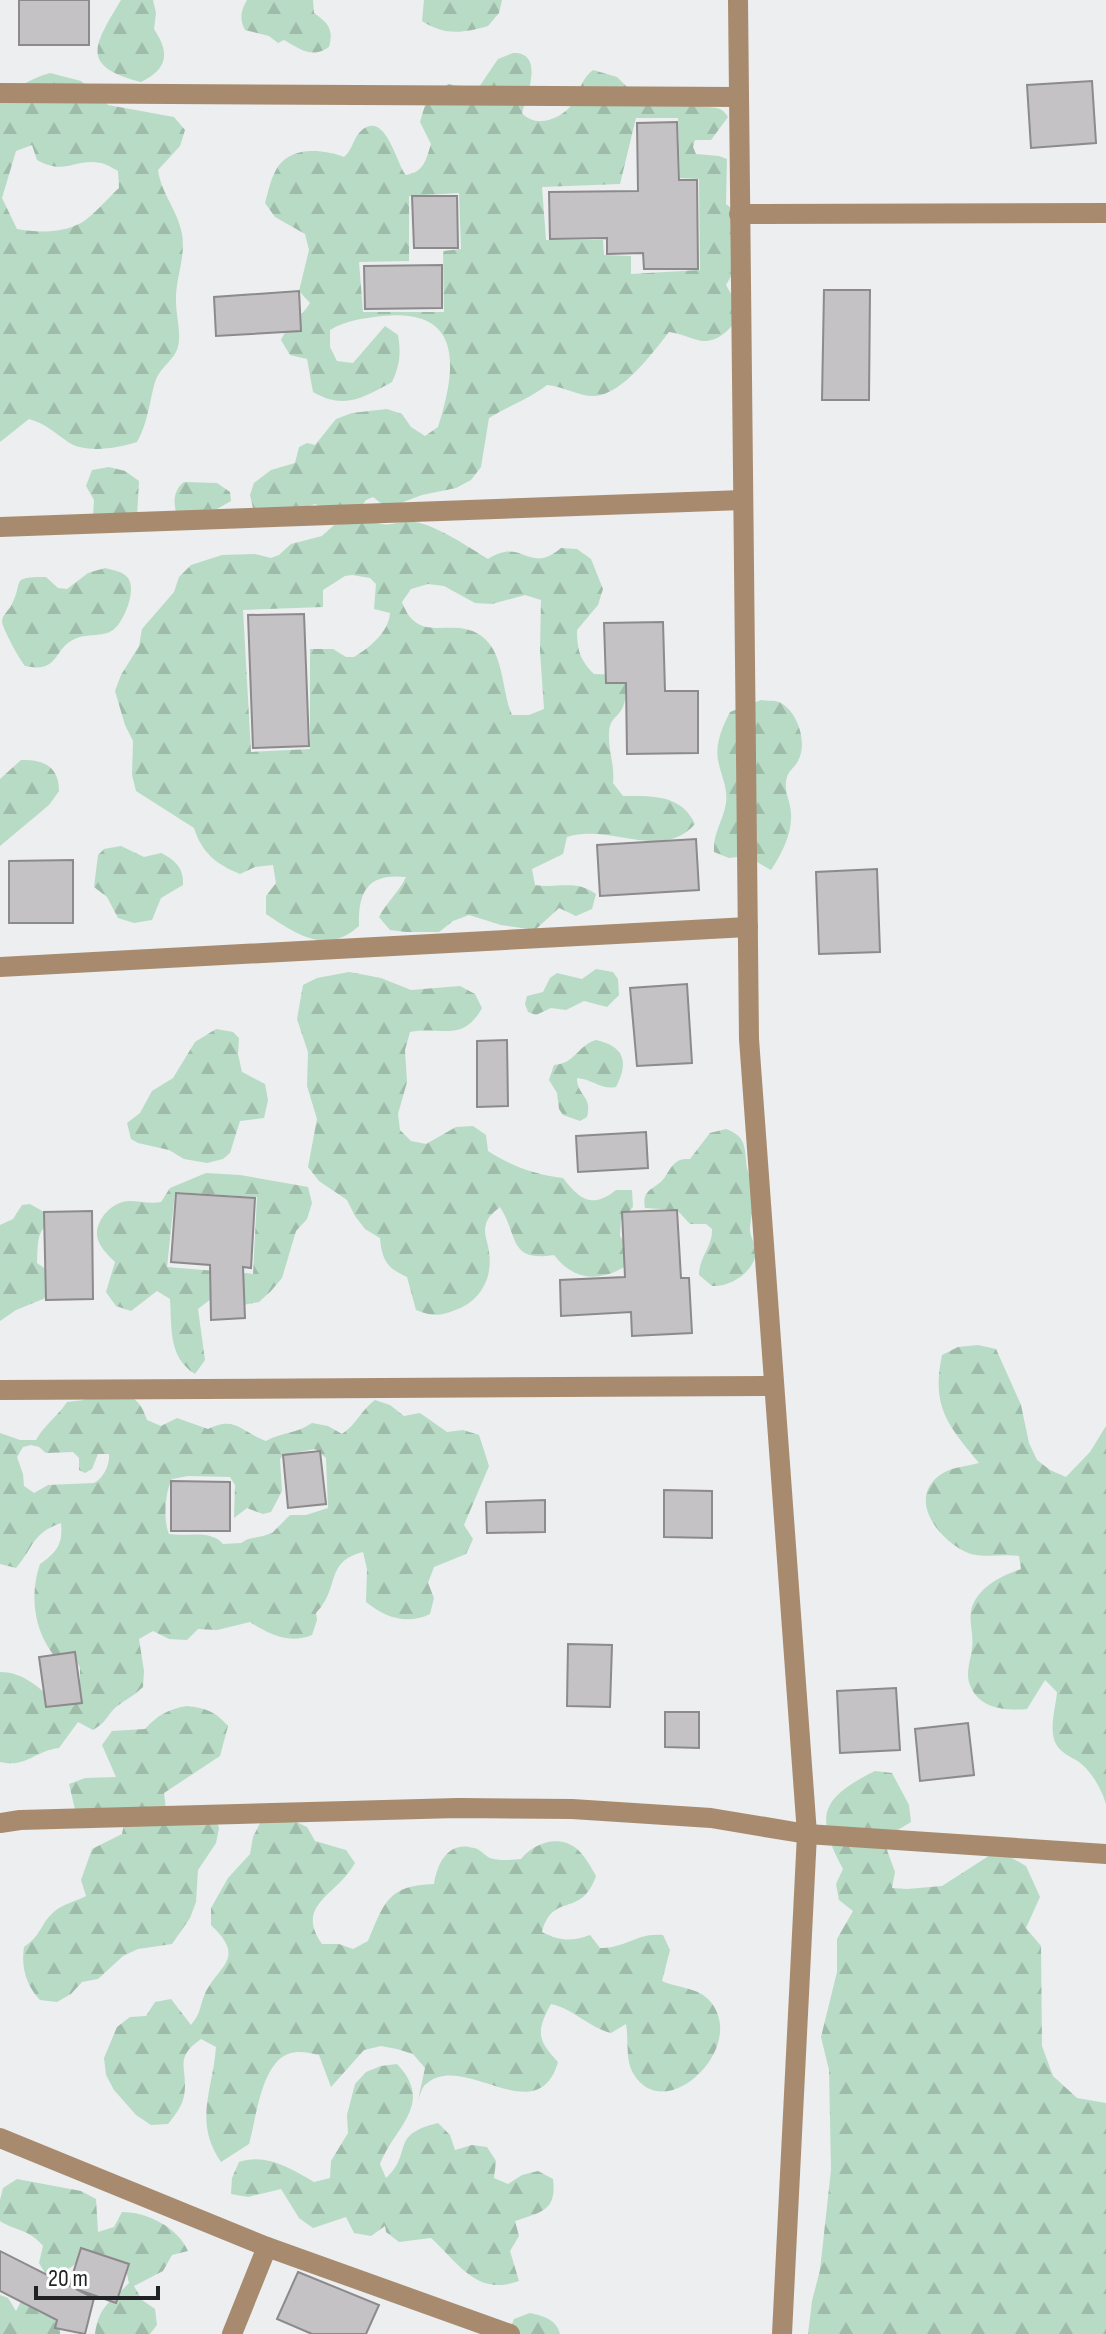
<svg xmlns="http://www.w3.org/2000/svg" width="1106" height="2334" viewBox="0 0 1106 2334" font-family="'Sofia Sans Condensed',sans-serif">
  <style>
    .forest { fill: url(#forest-firs); fill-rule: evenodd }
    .building { fill: #c4c2c4; stroke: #8c8a8c; stroke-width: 2 }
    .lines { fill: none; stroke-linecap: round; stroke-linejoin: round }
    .minor { stroke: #a88b6f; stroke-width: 20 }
  </style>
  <defs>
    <pattern id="forest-firs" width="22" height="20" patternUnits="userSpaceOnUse" patternTransform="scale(2)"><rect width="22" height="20" fill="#b8dbc5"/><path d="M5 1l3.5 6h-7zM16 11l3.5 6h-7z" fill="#9ebca9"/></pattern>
  </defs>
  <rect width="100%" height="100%" fill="#eceef0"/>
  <g class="forest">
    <path d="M 121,0 L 153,0 L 156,13 L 154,29 C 170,53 168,69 141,82 C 78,66 95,44 121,0 Z"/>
    <path d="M 247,0 L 313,0 L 314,13 C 328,23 334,29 329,47 C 312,59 300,49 284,40 L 278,43 L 269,36 L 245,30 C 239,19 241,10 247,0 Z"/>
    <path d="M 424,0 L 502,0 L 499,13 L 488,26 C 463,33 445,36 422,21 Z"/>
    <path d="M 513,53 C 545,52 527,95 522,113 C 536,129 562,119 573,103 C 580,91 581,79 593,70 L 617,77 L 628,88 L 694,103 C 706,111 720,102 728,117 L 711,140 L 695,140 L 693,147 L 696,154 L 719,156 L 727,159 L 726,204 L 739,214 L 734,271 L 726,285 L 734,299 L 739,315 C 731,329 719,342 702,341 C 694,340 680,333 669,332 C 653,352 623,394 595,396 C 580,397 563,386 547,385 C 529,399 508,406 489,418 L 481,467 L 471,480 L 456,488 L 422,495 L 387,508 L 373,497 L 366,500 L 361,507 L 331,510 L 315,504 L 307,507 L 253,508 L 250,495 L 254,483 L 271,470 L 295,463 L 299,447 L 307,443 L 315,445 L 336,419 L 352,413 L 387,409 L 402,414 L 411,427 L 425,436 L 438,427 C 456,370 465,308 383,316 C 364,318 347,320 330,330 L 330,347 L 337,361 L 353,363 L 385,326 L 398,335 C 401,353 400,365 392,382 C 363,398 344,410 313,392 L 307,359 L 290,355 L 281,340 C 288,324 301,318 310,303 L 299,291 L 309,250 L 305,234 L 275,217 L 265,203 C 268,193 270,181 275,172 C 287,146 321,148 344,157 C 353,150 353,137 362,130 C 386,110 397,166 406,175 C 424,172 426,160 431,144 L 420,122 L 427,98 L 448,84 L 470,88 L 479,87 L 498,59 ZM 636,118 L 678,118 L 680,178 L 699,179 L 700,270 L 631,274 L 631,256 L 604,255 L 603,240 L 546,240 L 542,187 L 620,184 ZM 459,193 L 461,249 L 443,251 L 444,312 L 363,312 L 359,262 L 409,261 L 409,196 Z"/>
    <path d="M 50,73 L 81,81 L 108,105 L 174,117 L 185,130 L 180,146 L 158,170 C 161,193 178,211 182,234 C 186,258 175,279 176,302 C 176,317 183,338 176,352 C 170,363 159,369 155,382 C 149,403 148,423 137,442 C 118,448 86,454 68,442 C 54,432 46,424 29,419 L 0,442 L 0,92 C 18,90 32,77 50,73 ZM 32,145 L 37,160 C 66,176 74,158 101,163 C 106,164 113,168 118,171 L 119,188 C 109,197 92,217 81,223 C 62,233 37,233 17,229 L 2,198 L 16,151 Z"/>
    <polygon points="109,467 125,471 139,481 137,516 93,516 94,500 86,486 92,470"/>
    <path d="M 184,482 L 217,483 L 230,492 L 231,501 L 217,509 L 176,512 C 173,500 174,490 184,482 Z"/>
    <path d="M 367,519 C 391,531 394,519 415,522 C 436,525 470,548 488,559 C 523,536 528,576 561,548 L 577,549 L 591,559 L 603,589 L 598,605 L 577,630 C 577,650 580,660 594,674 L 626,675 C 626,685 627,697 623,707 C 617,719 610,717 609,733 C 608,751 615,765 613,783 L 623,796 C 652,796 681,794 695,824 C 662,862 610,823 567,837 L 563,854 L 532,869 L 535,885 C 559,889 574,879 596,894 L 592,909 L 576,916 L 559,908 L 535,930 L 501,925 L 469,915 L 453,921 L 439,932 L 406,932 L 390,930 L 379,917 C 387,902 399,892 406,877 C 368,873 358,891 359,926 C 327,955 297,935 266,914 L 266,896 L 276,883 L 273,865 L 255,867 L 240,874 C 216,864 202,853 194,828 L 136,791 L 132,775 L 133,741 L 125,725 L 115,691 L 121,675 L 139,646 L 142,629 L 174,592 L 179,577 L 191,565 L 222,555 L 255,554 L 271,558 L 279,555 L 291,544 L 322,536 L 334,525 ZM 352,575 L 370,578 L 376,584 L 374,609 L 390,613 C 389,632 369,648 354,657 L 346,657 L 333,649 L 310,649 L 310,749 L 251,752 L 243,610 L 323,607 L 323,590 L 345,576 ZM 428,584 L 444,586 L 475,603 L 492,604 L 525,595 L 541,600 L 540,651 L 544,709 L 529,715 L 512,715 C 502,692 504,656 485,639 C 455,612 419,649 402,602 L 411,589 Z"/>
    <path d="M 105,568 C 112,570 123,571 128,578 C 137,590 124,622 113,630 C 102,638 85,632 71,641 C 53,652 58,673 25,666 C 20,660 2,628 2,621 C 3,613 9,611 12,604 C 24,581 9,577 46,577 L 58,588 L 67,589 L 88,573 Z"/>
    <path d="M 761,700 C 766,701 774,700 779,702 C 798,711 808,743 798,761 C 793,770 787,771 786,782 C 785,792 788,797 790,806 C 795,828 783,852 771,870 L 746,856 L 729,858 L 714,852 C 713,832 723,822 726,803 C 728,787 721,776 718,760 C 715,743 723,726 730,712 Z"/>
    <path d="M 21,760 C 44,759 59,767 59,791 L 49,805 L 0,846 L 0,779 Z"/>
    <path d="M 121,846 L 144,857 L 161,853 C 175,860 184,868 183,885 L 161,898 L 152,920 L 134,923 L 118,918 L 107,897 L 94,887 L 98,855 L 104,849 Z"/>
    <polygon points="596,969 613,972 618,979 619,995 607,1007 584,1001 566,1010 551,1008 536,1015 528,1012 525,1004 527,996 543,992 550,978 557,973 582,979"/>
    <path d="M 349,972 L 381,978 L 411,990 L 460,986 L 475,994 L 482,1008 C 463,1043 441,1026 410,1032 L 405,1050 L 407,1082 L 398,1114 L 400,1130 L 411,1141 L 426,1144 L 456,1127 L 473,1126 L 486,1135 L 488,1151 C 511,1166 535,1175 563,1178 C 580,1200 592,1209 616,1190 L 632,1190 L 633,1207 L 621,1220 L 620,1236 L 630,1249 L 628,1265 C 600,1282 575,1282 554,1255 C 508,1263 518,1234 500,1207 C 495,1211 489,1216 487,1221 C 482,1233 488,1241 489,1252 C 493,1277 481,1300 458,1309 C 441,1316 432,1317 416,1310 L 407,1277 C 387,1268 382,1260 380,1238 L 365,1229 L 355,1216 L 347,1200 L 319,1181 L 308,1167 L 317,1119 L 307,1086 L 308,1052 L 297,1019 L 303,985 L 317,978 Z"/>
    <polygon points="216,1029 233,1032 239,1038 238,1054 242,1072 265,1084 268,1100 264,1118 240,1121 230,1153 223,1159 207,1163 184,1159 169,1150 138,1143 131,1139 127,1123 140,1113 152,1091 173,1078 195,1042"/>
    <path d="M 596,1040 C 623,1046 630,1061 616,1087 C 601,1090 592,1079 577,1078 C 577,1096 593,1096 587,1117 L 580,1121 L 563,1115 L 559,1109 L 557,1093 L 549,1080 L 554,1065 C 575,1064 578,1045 596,1040 Z"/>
    <path d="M 726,1129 C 748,1137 744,1149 747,1168 C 748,1174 752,1180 754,1186 C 756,1200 751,1215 750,1228 C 749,1239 760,1247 755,1258 C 749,1275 729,1287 712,1286 L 699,1275 C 699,1257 713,1246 712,1229 L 706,1224 L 690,1224 L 677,1210 L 645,1208 C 641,1188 656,1190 665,1177 C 672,1166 675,1158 690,1159 L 710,1133 Z"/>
    <path d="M 206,1173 L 240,1175 L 308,1187 L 312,1203 L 307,1219 L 296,1231 L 282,1278 L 271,1291 L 259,1302 L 243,1305 L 211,1299 L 198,1309 L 205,1360 L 195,1374 C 168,1357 172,1328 170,1299 L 157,1291 L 131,1311 L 116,1306 L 106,1292 L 115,1262 C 108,1255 98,1246 97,1235 C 96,1219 113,1201 129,1201 C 140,1201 149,1204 161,1202 L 170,1188 ZM 175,1192 L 257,1197 L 253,1274 L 167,1267 Z"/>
    <path d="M 30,1204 L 44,1212 L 45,1227 C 36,1234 38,1252 37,1263 L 50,1272 L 48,1297 L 16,1310 L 0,1321 L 0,1225 L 13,1219 L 22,1205 Z"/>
    <path d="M 978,1345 L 996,1349 L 1021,1405 L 1029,1443 L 1037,1460 L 1050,1470 L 1066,1477 L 1090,1452 L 1106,1426 L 1106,1804 C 1101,1788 1092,1772 1079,1762 C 1070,1756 1060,1753 1055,1742 C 1049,1728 1056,1706 1057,1692 L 1045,1680 L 1027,1709 C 1006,1711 979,1709 970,1685 C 965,1673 971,1660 972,1648 C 974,1636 969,1623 971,1611 C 976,1588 1001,1576 1021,1569 L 1019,1556 C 1001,1553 980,1560 964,1551 C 936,1537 906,1496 943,1473 C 953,1467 968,1466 979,1463 C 948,1425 931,1407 942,1355 L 958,1347 Z"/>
    <path d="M 99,1390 C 125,1394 138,1392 147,1420 L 161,1426 L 177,1418 L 208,1429 C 236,1415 241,1432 266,1441 C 282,1432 296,1434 312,1423 L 328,1426 L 342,1434 C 357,1424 361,1410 375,1400 L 390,1405 L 404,1416 L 420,1413 L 447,1432 L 463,1430 L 479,1435 L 489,1466 L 464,1525 L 473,1539 L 466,1554 L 434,1567 L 428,1583 L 434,1598 L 430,1614 C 407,1625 386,1618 366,1602 L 367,1569 L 363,1552 C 324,1562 341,1587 316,1613 L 317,1620 L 312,1635 C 289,1644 270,1635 250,1622 L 217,1630 L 198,1629 L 187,1640 L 169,1639 L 153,1631 L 139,1639 L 144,1671 L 143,1687 C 135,1695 125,1700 116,1707 C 106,1716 108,1721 93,1730 L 78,1722 L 59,1748 C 34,1751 27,1768 0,1762 L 0,1672 C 26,1672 41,1691 61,1705 L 80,1686 L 80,1668 L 73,1653 L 57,1659 C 34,1633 29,1596 40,1564 C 57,1552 63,1544 61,1523 C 32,1533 34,1547 16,1568 L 0,1564 L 0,1433 L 20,1440 L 36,1440 C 45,1424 58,1416 67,1402 L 84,1400 ZM 31,1445 L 39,1447 L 46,1453 L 73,1452 L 79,1458 L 79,1470 L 85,1473 L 92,1469 L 98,1454 L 109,1454 C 110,1464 104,1478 94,1483 L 48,1485 L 34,1493 L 24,1486 L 23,1474 L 17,1457 L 23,1447 ZM 315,1449 L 326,1458 L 328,1508 L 306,1515 L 290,1515 L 272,1533 L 263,1536 L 248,1539 L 241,1543 L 223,1544 C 211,1529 186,1537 169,1534 C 163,1520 165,1492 172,1479 L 188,1476 L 230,1477 L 235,1485 L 234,1518 L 247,1508 L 263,1514 L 271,1512 L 282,1491 L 280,1459 L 283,1455 Z"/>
    <path d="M 187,1706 C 206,1708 216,1712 228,1726 L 220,1756 L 164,1793 L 166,1809 L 214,1812 L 219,1828 L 216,1843 L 198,1870 L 196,1902 L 190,1918 L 172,1944 L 138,1949 L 123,1956 L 98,1979 L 82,1982 L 71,1994 L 57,2002 L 40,2000 C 26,1985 21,1967 24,1947 C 43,1934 40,1923 55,1911 C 63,1904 77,1901 86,1896 L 81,1880 L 92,1849 L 122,1834 L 125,1819 L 77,1818 L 69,1784 L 85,1778 L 116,1777 L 102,1745 L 112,1731 L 145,1729 C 158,1715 168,1709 187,1706 Z"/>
    <path d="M 875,1771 L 892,1773 L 909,1805 L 911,1822 L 883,1839 L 895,1872 L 892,1888 L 907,1889 L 942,1886 L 998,1850 L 1026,1866 L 1040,1897 L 1026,1928 L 1041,1946 L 1042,2046 L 1053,2076 L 1077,2098 L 1106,2103 L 1106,2334 L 808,2334 L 812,2301 L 820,2270 L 831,2170 L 829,2070 L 821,2037 L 837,1972 L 837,1939 L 853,1911 L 839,1900 L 836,1884 L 843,1869 C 814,1815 821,1798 875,1771 Z"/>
    <path d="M 292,1820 L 307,1827 L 315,1841 L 346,1850 L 355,1863 C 337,1896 294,1904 322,1944 L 339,1944 L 353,1949 L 368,1941 C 384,1903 388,1885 434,1884 C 437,1864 448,1840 474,1848 C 480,1849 484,1855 490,1858 C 499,1861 511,1860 521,1859 C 534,1843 559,1834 577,1849 C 585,1856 591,1867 596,1876 C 581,1919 553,1891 542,1932 C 560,1941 571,1942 590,1935 L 600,1948 C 626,1948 638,1932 663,1935 L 670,1950 L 662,1981 C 677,1988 696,1987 708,1999 C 752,2044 665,2129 633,2073 C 625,2059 629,2040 626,2024 L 611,2033 C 588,2027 574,2009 551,2004 C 536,2031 537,2040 558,2062 C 537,2133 464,2050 426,2084 C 422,2087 420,2095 418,2100 L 425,2068 L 413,2054 L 397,2049 L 381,2046 L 364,2050 L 331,2087 L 319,2055 C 309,2053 299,2050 288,2054 C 261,2064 256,2120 249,2144 L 221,2162 C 193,2122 213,2090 216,2047 L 201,2039 C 172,2059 189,2068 184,2096 C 182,2107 174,2116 168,2124 L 151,2125 L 136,2115 L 114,2090 L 106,2075 L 104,2058 L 117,2027 L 130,2017 L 146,2016 L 155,2002 L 171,1999 L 191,2025 C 201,2013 199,2009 204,1996 C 217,1965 248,1960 211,1925 L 211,1908 L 228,1878 L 250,1854 L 253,1837 L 261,1821 Z"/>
    <path d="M 397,2064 C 435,2104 395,2126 380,2164 L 386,2178 C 414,2153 388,2135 438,2123 L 450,2135 L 455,2150 L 472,2145 L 487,2147 L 496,2161 L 494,2178 L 508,2184 L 522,2175 L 538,2171 L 553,2179 C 557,2211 541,2212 515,2221 L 519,2236 L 510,2251 L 519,2281 C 476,2297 458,2262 431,2238 L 399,2242 L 386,2232 L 385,2226 L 371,2236 L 354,2233 L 346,2217 L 313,2228 L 299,2218 L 281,2189 L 248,2197 L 231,2194 L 232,2178 L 239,2162 C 266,2153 290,2168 314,2182 L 330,2178 L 331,2161 L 348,2133 L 347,2115 L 355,2084 L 366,2072 L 381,2066 Z"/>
    <path d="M 17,2179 L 81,2191 L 96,2199 L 98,2232 L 114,2227 L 122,2212 C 148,2212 178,2228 188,2251 L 172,2255 L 163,2271 L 134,2286 L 142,2300 L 155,2309 L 157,2325 L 150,2334 L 95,2334 C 99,2305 111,2302 129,2283 L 125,2265 C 76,2250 91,2257 52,2280 L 61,2317 L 60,2334 L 0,2334 L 0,2295 L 8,2298 L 16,2311 L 23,2297 L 48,2278 L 39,2263 L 43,2246 C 29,2229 18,2232 0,2221 L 0,2200 L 3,2188 Z"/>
    <path d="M 530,2313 C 543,2316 556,2319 560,2334 L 508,2334 L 514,2319 Z"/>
  </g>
  <g class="building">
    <rect x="19" y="0" width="70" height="45"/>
    <polygon points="1092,81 1096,143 1031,148 1027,85"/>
    <polygon points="677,122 679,180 697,180 698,269 644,269 643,253 607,254 607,238 550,239 549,192 638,191 637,123"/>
    <polygon points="412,196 457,196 458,248 414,248"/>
    <polygon points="442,265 442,308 365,309 364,266"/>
    <polygon points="824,290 870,290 869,400 822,400"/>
    <polygon points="299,291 301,331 216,336 214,297"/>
    <polygon points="304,614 309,746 253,748 248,615"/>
    <polygon points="663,622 665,691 698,691 698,753 627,754 626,683 606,683 604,623"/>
    <polygon points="696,839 699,890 600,896 597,845"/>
    <polygon points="73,860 73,923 9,923 9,861"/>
    <polygon points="877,869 880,952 819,954 816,872"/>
    <polygon points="687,984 692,1063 637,1066 630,988"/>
    <polygon points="507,1040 508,1106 477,1107 477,1041"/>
    <polygon points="646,1132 648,1168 578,1172 576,1136"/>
    <polygon points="176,1193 255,1198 251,1268 243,1267 245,1318 211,1320 210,1265 171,1262"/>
    <polygon points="677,1210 681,1278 689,1278 692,1333 632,1336 631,1312 561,1316 560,1280 625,1277 622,1212"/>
    <polygon points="92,1211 93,1299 46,1300 44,1212"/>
    <polygon points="320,1451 326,1504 288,1508 283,1455"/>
    <polygon points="171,1481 230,1482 230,1531 171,1531"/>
    <polygon points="664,1490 712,1491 712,1538 664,1537"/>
    <polygon points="545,1500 545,1532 487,1533 486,1502"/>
    <polygon points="568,1644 612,1645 610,1707 567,1706"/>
    <polygon points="75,1652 82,1703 46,1707 39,1657"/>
    <polygon points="896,1688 900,1750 840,1753 837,1691"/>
    <polygon points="665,1712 699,1712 699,1748 665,1747"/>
    <polygon points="968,1723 974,1775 920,1781 915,1729"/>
    <polygon points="81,2248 129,2264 116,2303 76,2289 94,2298 85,2334 55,2328 57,2320 0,2291 0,2251 69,2286"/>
    <polygon points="298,2272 379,2305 366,2334 312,2334 277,2319"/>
  </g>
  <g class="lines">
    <g class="minor">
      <polyline points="738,0 749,1039 807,1834 782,2334"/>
      <polyline points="0,93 737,97"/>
      <polyline points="739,214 1106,213"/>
      <polyline points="0,527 743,500"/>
      <polyline points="0,967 748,927"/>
      <polyline points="0,1390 773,1386"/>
      <polyline points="0,1823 20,1820 458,1808 572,1809 711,1818 807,1834 1106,1854"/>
      <polyline points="0,2138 267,2247 510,2334"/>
      <polyline points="232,2334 267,2247"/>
    </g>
  </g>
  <path d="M36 2286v12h122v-12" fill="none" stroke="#212223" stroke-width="4"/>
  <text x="48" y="2286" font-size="24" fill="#212223" stroke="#ffffff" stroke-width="6" paint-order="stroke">20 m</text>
</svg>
